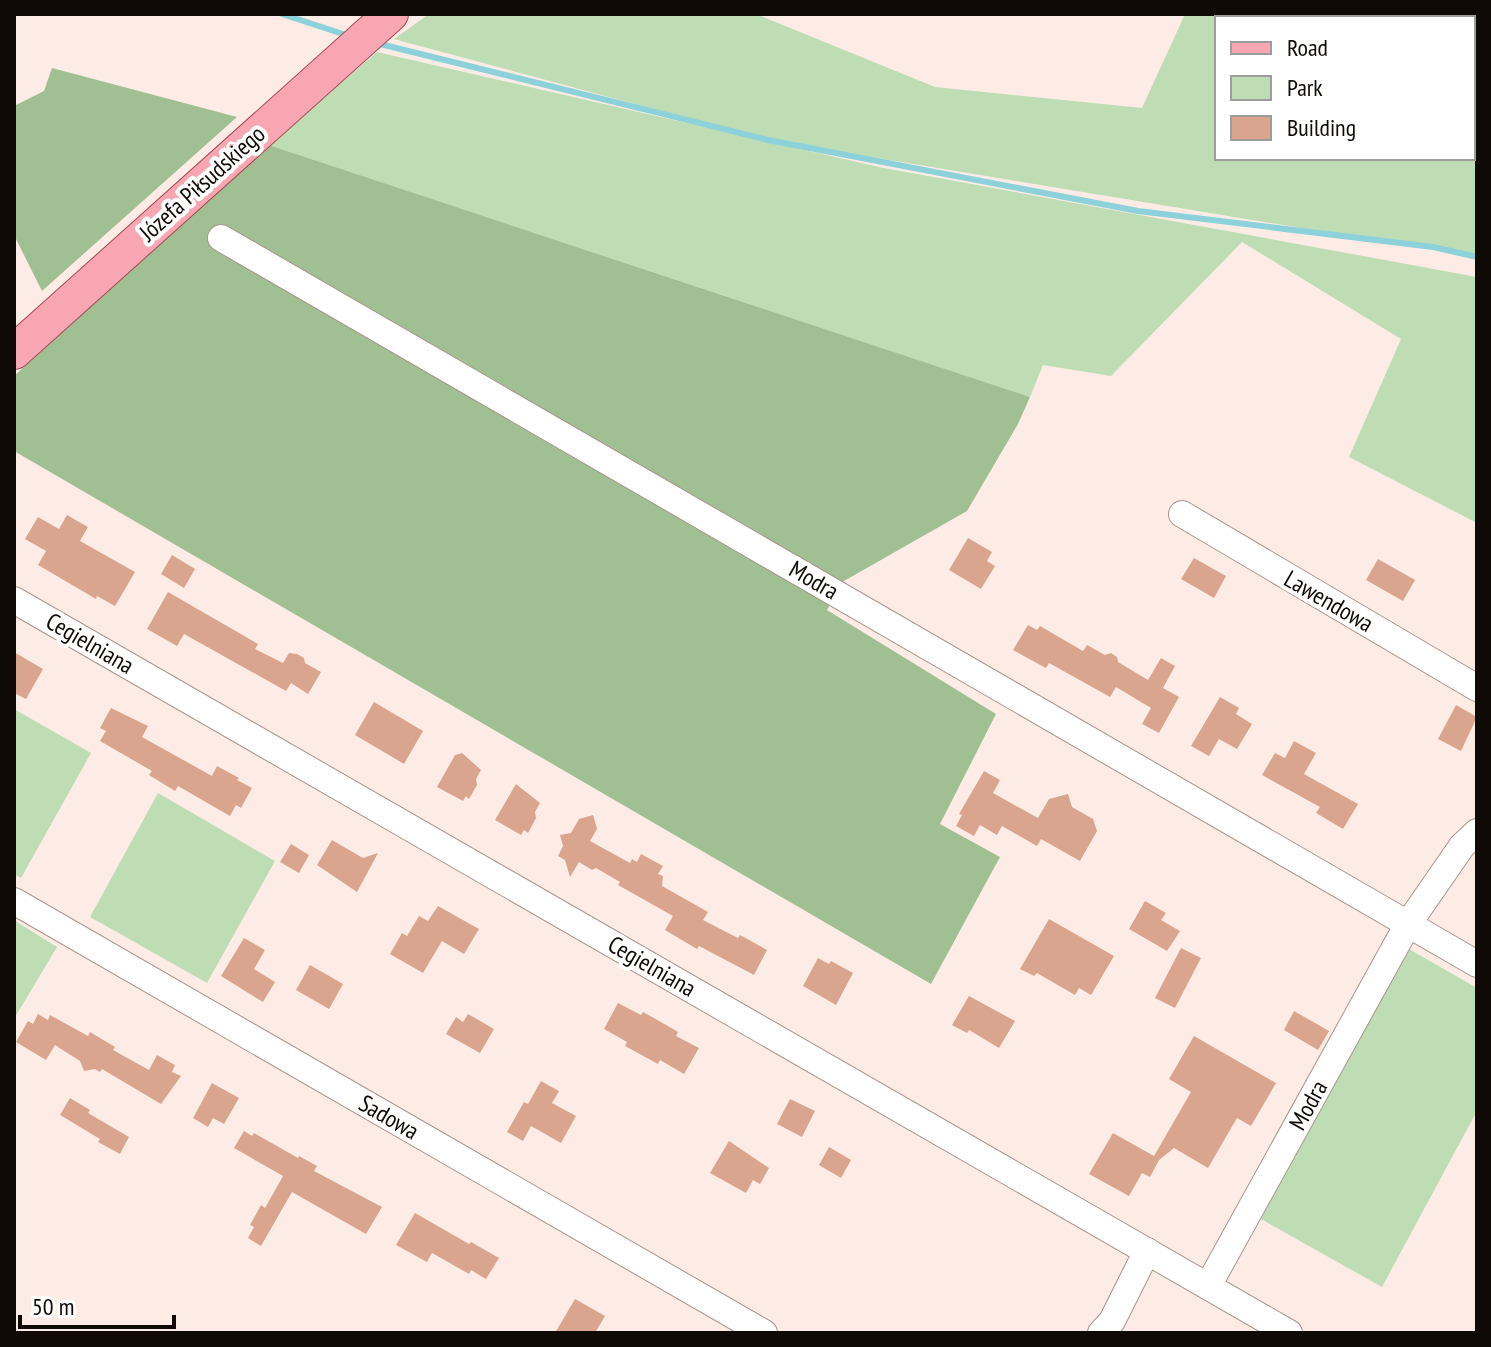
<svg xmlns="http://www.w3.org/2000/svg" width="1491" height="1347" viewBox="0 0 1491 1347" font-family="'PT Sans Narrow',sans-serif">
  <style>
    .green { fill: #bfddb4; fill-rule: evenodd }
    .forest { fill: #a0c094 }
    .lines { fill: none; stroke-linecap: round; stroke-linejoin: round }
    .stream { stroke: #8dd2da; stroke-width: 6 }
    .building { fill: #daa58e }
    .minor-casing { stroke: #a8958c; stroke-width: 28 }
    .major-casing { stroke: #a44a55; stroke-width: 36 }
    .minor { stroke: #fff; stroke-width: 26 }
    .major { stroke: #f8a7b2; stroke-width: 34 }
    .labels { text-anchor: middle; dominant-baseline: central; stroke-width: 8; stroke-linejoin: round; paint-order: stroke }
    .street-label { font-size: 24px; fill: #100a07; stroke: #fff }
  </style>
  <rect width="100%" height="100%" fill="#fdece5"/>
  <g class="green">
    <path d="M 429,14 L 756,14 L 935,87 L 1142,108 L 1185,14 L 1477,14 L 1477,257 L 768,140 L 394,39 ZM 1217,18 L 1473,18 L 1473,158 L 1217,158 Z"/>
    <polygon points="377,52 879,167 1477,277 1477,523 1349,457 1401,339 1242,242 1111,376 1043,365 1030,397 269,145"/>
    <polygon points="14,709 91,753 21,878 14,874"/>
    <polygon points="158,793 275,861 207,983 90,917"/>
    <polygon points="14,920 57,947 14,1019"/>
    <polygon points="1409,949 1477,988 1477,1111 1382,1287 1259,1218"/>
  </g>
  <g class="forest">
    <polygon points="52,68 237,117 42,291 14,235 14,106 44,91"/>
    <polygon points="269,145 1030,397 1018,424 967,511 844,581 827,610 996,714 940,824 1000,857 931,984 14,451 14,376"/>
  </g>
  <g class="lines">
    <g class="stream">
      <polyline points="282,14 343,34"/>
      <polyline points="380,44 768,140 1138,211 1433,247 1477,257"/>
    </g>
  </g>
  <g class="building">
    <polygon points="67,515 88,527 80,541 135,572 115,606 97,596 96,599 38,565 46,551 25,539 38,517 59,529"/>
    <polygon points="968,538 992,552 987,561 995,566 981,589 949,570"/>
    <polygon points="172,555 195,569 184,588 161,574"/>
    <polygon points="1194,558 1226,576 1214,598 1181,579"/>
    <polygon points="1378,559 1415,580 1403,601 1366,580"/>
    <polygon points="168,592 258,644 255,649 283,663 289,653 297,654 304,658 305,663 321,672 308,694 291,683 286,691 184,634 177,646 147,629"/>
    <polygon points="1028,625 1037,630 1040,626 1083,651 1087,645 1105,655 1111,653 1117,657 1118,662 1148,680 1161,658 1175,666 1163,688 1179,697 1159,733 1142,724 1151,708 1116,687 1110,697 1049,663 1046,668 1013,650"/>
    <polygon points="14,652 43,669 26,699 14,693"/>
    <polygon points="1220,697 1239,708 1236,714 1252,724 1237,749 1219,739 1209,756 1191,746"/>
    <polygon points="374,702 423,731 404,764 355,735"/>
    <polygon points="1456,705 1477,717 1461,751 1438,739"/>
    <polygon points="111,708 148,726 142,737 212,776 217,766 239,778 237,780 252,788 241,808 236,805 230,816 178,786 175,791 149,775 152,771 100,741 106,731 100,728"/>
    <polygon points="1294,741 1316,753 1304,774 1358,804 1343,829 1316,813 1320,807 1262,775 1275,753 1285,758"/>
    <polygon points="462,753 481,770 476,779 477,785 469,799 466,796 463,801 437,787 455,755"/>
    <polygon points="984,771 1000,780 993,793 1038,818 1049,799 1068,794 1072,807 1093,819 1097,831 1080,861 1041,839 1037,846 1002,826 997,835 980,825 974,836 956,826 962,815 959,814"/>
    <polygon points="516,784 540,803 535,812 536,818 528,833 524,830 521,835 495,820"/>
    <polygon points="593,815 597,829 590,841 630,863 632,859 637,862 641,854 663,866 658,874 663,876 662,886 708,912 703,920 738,938 740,935 767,950 754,975 699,946 697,949 665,930 673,916 618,885 620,882 596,868 592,870 579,862 570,877 565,860 558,856 563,846 560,835 571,833 579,819"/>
    <polygon points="332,840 363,858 378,853 357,892 317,865"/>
    <polygon points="291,844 309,855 299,873 280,862"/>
    <polygon points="1145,901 1166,913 1161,920 1180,931 1167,951 1129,929"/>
    <polygon points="438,906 479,929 464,954 442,941 423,973 390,954 402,933 407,936 419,916 428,921"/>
    <polygon points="1049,919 1114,956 1091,995 1079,988 1075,995 1037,973 1034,976 1020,969"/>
    <polygon points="244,938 265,950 254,969 275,982 263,1002 221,976"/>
    <polygon points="1181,948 1201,958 1175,1008 1155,998"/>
    <polygon points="818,958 829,964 831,961 853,973 836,1005 803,986"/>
    <polygon points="310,965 343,984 329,1009 296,990"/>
    <polygon points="969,996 1015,1021 999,1048 969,1030 967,1033 952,1025"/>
    <polygon points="618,1003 641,1015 643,1012 661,1022 678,1032 676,1036 699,1048 684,1074 660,1060 658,1064 625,1046 627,1042 604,1029"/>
    <polygon points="1294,1011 1329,1031 1318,1050 1284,1030"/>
    <polygon points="38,1014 48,1020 50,1015 88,1036 90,1032 115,1047 113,1050 149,1070 157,1055 175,1065 172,1072 181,1076 161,1104 102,1069 100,1072 95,1069 84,1071 80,1061 55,1045 46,1060 16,1042 28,1021 33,1024"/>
    <polygon points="468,1014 494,1029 480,1053 446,1034 456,1017 463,1022"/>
    <polygon points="1194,1036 1276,1083 1251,1126 1237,1118 1208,1168 1174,1148 1159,1160 1150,1177 1142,1173 1129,1196 1089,1174 1113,1133 1154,1156 1191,1092 1169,1079"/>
    <polygon points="541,1081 559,1091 552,1103 576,1116 561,1143 531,1126 523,1141 507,1132 524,1102 528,1104"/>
    <polygon points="212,1083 239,1098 224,1124 213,1118 208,1127 193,1118"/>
    <polygon points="70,1098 90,1110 88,1113 129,1137 120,1154 98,1142 100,1139 60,1115"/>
    <polygon points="790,1099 815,1111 802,1137 777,1124"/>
    <polygon points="244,1131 252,1136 254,1133 298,1158 299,1156 317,1166 314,1171 382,1207 366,1234 292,1192 261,1246 248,1238 254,1227 250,1225 261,1205 265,1208 283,1176 234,1148"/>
    <polygon points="729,1141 769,1168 760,1184 753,1180 746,1193 710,1173"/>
    <polygon points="829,1147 851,1160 841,1178 819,1165"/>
    <polygon points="415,1213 469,1244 471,1242 499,1258 486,1279 471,1270 469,1274 432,1253 427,1262 396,1245"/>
    <polygon points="575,1299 605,1316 595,1333 555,1333"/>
  </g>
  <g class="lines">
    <defs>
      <g id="minor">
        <polyline points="221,238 1477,964"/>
        <polyline points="1182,514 1477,688"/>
        <polyline points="14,600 1289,1333"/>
        <polyline points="14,901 764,1333"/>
        <polyline points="1208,1286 1408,924 1462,846 1477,832"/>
        <polyline points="1101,1333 1112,1321 1147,1251"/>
      </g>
      <polyline id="major" points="14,352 391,14"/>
    </defs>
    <use href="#minor" class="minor-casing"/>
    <use href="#major" class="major-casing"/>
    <use href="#minor" class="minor"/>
    <use href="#major" class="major"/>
  </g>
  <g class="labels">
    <g class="street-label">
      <text transform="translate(202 183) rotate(-42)">Józefa Piłsudskiego</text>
      <text transform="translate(814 580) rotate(30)">Modra</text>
      <text transform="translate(1329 601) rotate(30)">Lawendowa</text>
      <text transform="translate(90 643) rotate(30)">Cegielniana</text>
      <text transform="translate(652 966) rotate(30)">Cegielniana</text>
      <text transform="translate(1308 1105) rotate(-61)">Modra</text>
      <text transform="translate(389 1117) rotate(30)">Sadowa</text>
    </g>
  </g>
  <rect width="1491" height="1347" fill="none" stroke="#100a07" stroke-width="32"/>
  <rect x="1215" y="16" width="260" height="144" fill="#ffffff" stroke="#9f9d9c" stroke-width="2"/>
  <rect x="1231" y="42" width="40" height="12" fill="#f8a7b2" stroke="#9f9d9c" stroke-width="2"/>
  <text x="1287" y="56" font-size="24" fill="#100a07">Road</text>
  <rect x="1231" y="76" width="40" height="24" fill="#bfddb4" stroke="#9f9d9c" stroke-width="2"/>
  <text x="1287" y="96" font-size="24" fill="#100a07">Park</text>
  <rect x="1231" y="116" width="40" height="24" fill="#daa58e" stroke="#9f9d9c" stroke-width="2"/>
  <text x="1287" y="136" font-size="24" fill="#100a07">Building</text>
  <path d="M20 1315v12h154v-12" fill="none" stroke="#100a07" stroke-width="4"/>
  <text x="32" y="1315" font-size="24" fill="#100a07" stroke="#ffffff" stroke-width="6" paint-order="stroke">50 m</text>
</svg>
